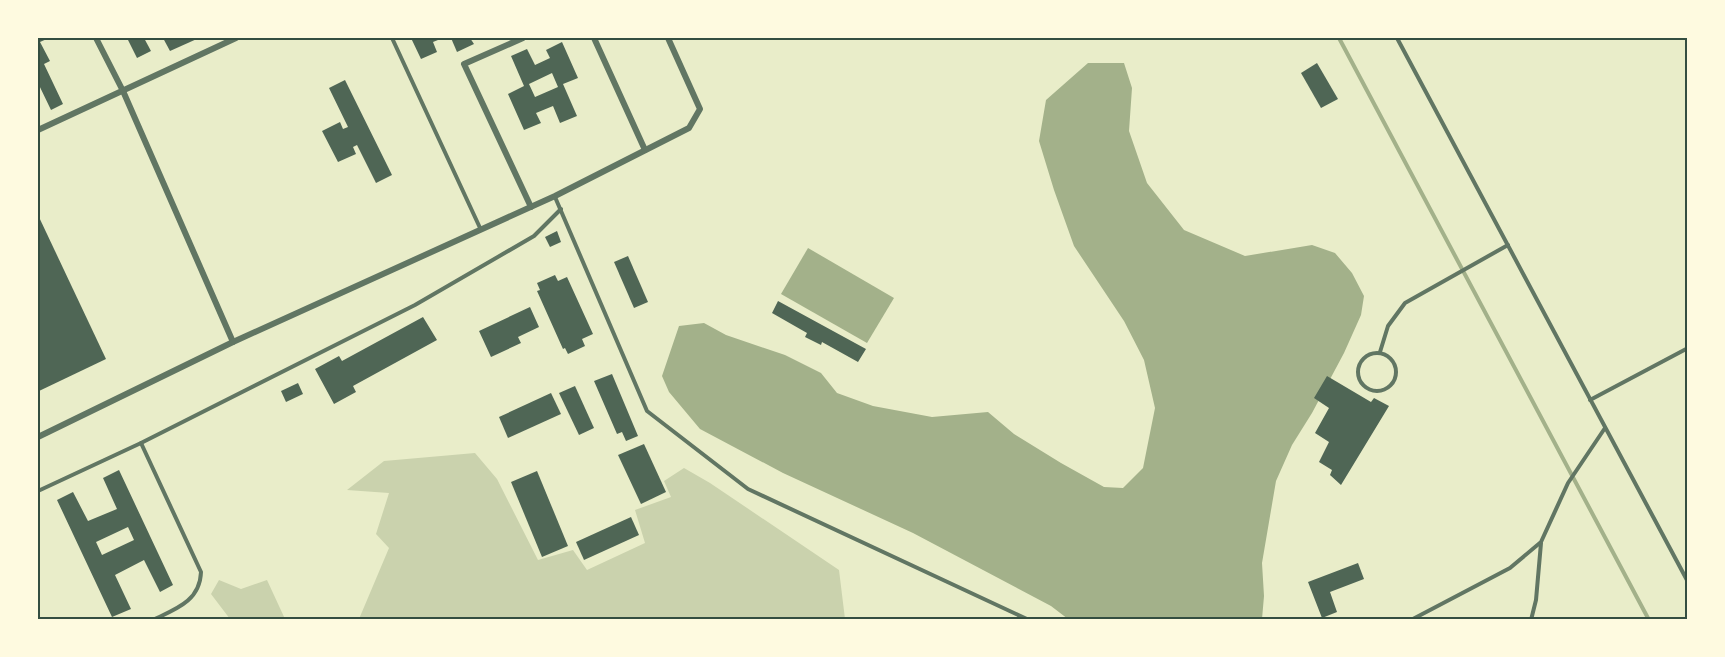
<svg xmlns="http://www.w3.org/2000/svg" width="1725" height="657" viewBox="0 0 1725 657" font-family="Overpass,sans-serif">
  <style>
    .green { fill: #cad2ad }
    .water { fill: #a3b18a }
    .lines { fill: none; stroke-linecap: round; stroke-linejoin: round }
    .stream { stroke: #a3b18a; stroke-width: 4 }
    .building { fill: #4f6655; fill-rule: evenodd }
    .service { stroke: #617663; stroke-width: 4 }
    .minor { stroke: #617663; stroke-width: 6 }
    .neatline { fill: none; stroke: #344e41; stroke-width: 2 }
  </style>
  <rect width="100%" height="100%" fill="#e9edc9"/>
  <g class="green">
    <polygon points="475,453 497,479 538,560 573,550 587,570 645,543 635,510 671,497 664,481 684,468 710,483 839,570 845,619 359,619 389,548 376,534 389,493 347,490 384,461"/>
    <polygon points="219,580 241,589 267,580 285,619 230,619 211,594"/>
  </g>
  <g class="water">
    <polygon points="1088,63 1124,63 1132,88 1129,131 1147,183 1184,230 1245,256 1312,245 1335,253 1352,273 1364,296 1361,315 1344,353 1312,413 1292,445 1276,481 1262,563 1264,596 1262,619 1068,619 1051,606 913,533 783,473 700,429 669,392 662,376 679,326 704,323 726,335 785,355 821,373 837,393 873,406 932,417 988,412 1014,434 1061,463 1104,487 1123,488 1143,468 1155,408 1144,360 1124,321 1074,246 1054,190 1039,141 1046,100"/>
    <polygon points="808,248 894,298 867,343 781,294"/>
  </g>
  <g class="lines">
    <polyline class="stream" points="1339,38 1649,620"/>
  </g>
  <g class="building">
    <polygon points="38,38 49,38 40,42 50,61 44,64 63,104 51,110 38,83"/>
    <polygon points="127,38 144,38 151,51 137,58"/>
    <polygon points="163,38 199,38 170,51"/>
    <polygon points="411,38 443,38 433,42 437,52 421,59"/>
    <polygon points="451,38 470,38 474,44 457,52"/>
    <path d="M 562,42 L 578,78 L 563,84 L 577,116 L 560,123 L 553,106 L 536,113 L 541,123 L 524,130 L 508,94 L 524,86 L 511,56 L 527,49 L 535,65 L 550,58 L 546,50 ZM 552,73 L 558,87 L 535,97 L 529,84 Z"/>
    <polygon points="1317,63 1338,99 1321,108 1301,73"/>
    <polygon points="345,80 392,175 376,183 357,145 353,147 356,154 338,162 322,131 340,122 343,129 348,127 329,88"/>
    <polygon points="38,215 106,359 39,391 38,388"/>
    <polygon points="557,231 561,242 550,247 545,237"/>
    <polygon points="628,256 648,302 634,308 614,262"/>
    <polygon points="555,275 558,281 567,277 593,334 582,339 585,346 568,354 565,348 563,349 537,291 540,290 537,283"/>
    <polygon points="778,301 866,349 858,362 822,342 821,345 805,337 807,333 772,313"/>
    <polygon points="530,307 539,327 518,337 521,343 491,357 479,331"/>
    <polygon points="423,317 437,340 353,386 356,392 334,404 315,369 339,356 342,361"/>
    <polygon points="612,374 638,436 626,441 622,432 617,434 594,381"/>
    <polygon points="1327,376 1371,402 1374,398 1389,406 1341,485 1330,475 1332,470 1319,462 1329,442 1315,433 1329,408 1314,398"/>
    <polygon points="298,383 303,394 286,402 281,391"/>
    <polygon points="575,386 594,428 579,435 559,393"/>
    <polygon points="551,393 561,414 508,438 499,417"/>
    <polygon points="644,444 666,492 641,504 618,455"/>
    <path d="M 119,470 L 173,585 L 160,592 L 144,560 L 115,575 L 131,609 L 112,617 L 57,500 L 73,492 L 88,521 L 117,509 L 103,478 ZM 128,527 L 134,540 L 102,555 L 96,542 Z"/>
    <polygon points="537,471 568,546 542,557 511,482"/>
    <polygon points="631,517 639,535 584,560 576,542"/>
    <polygon points="1358,563 1364,579 1330,592 1337,612 1322,618 1308,582"/>
  </g>
  <g class="lines">
    <g class="service">
      <polyline points="392,38 481,230"/>
      <polyline points="1397,38 1688,582"/>
      <polyline points="555,197 647,411 748,489 1029,620"/>
      <polyline points="1380,352 1388,326 1405,303 1508,245"/>
      <circle cx="1377" cy="372" r="19"/>
      <polyline points="1590,400 1688,348"/>
      <path d="M 141,443 L 201,572 C 200,601 176,609 153,620"/>
      <polyline points="38,491 141,443 415,305 534,236 561,209"/>
      <polyline points="1411,620 1510,568 1541,542 1568,483 1605,428"/>
      <polyline points="1531,620 1536,600 1541,543"/>
    </g>
    <g class="minor">
      <polyline points="96,38 123,91 233,342"/>
      <polyline points="523,38 464,64 531,207"/>
      <polyline points="594,38 645,150"/>
      <polyline points="38,130 236,38"/>
      <polyline points="38,437 233,342 555,196 689,128 700,109 668,38"/>
    </g>
  </g>
  <rect width="1725" height="657" fill="none" stroke="#fefae0" stroke-width="78"/>
  <rect x="39" y="39" width="1647" height="579" class="neatline"/>
</svg>
